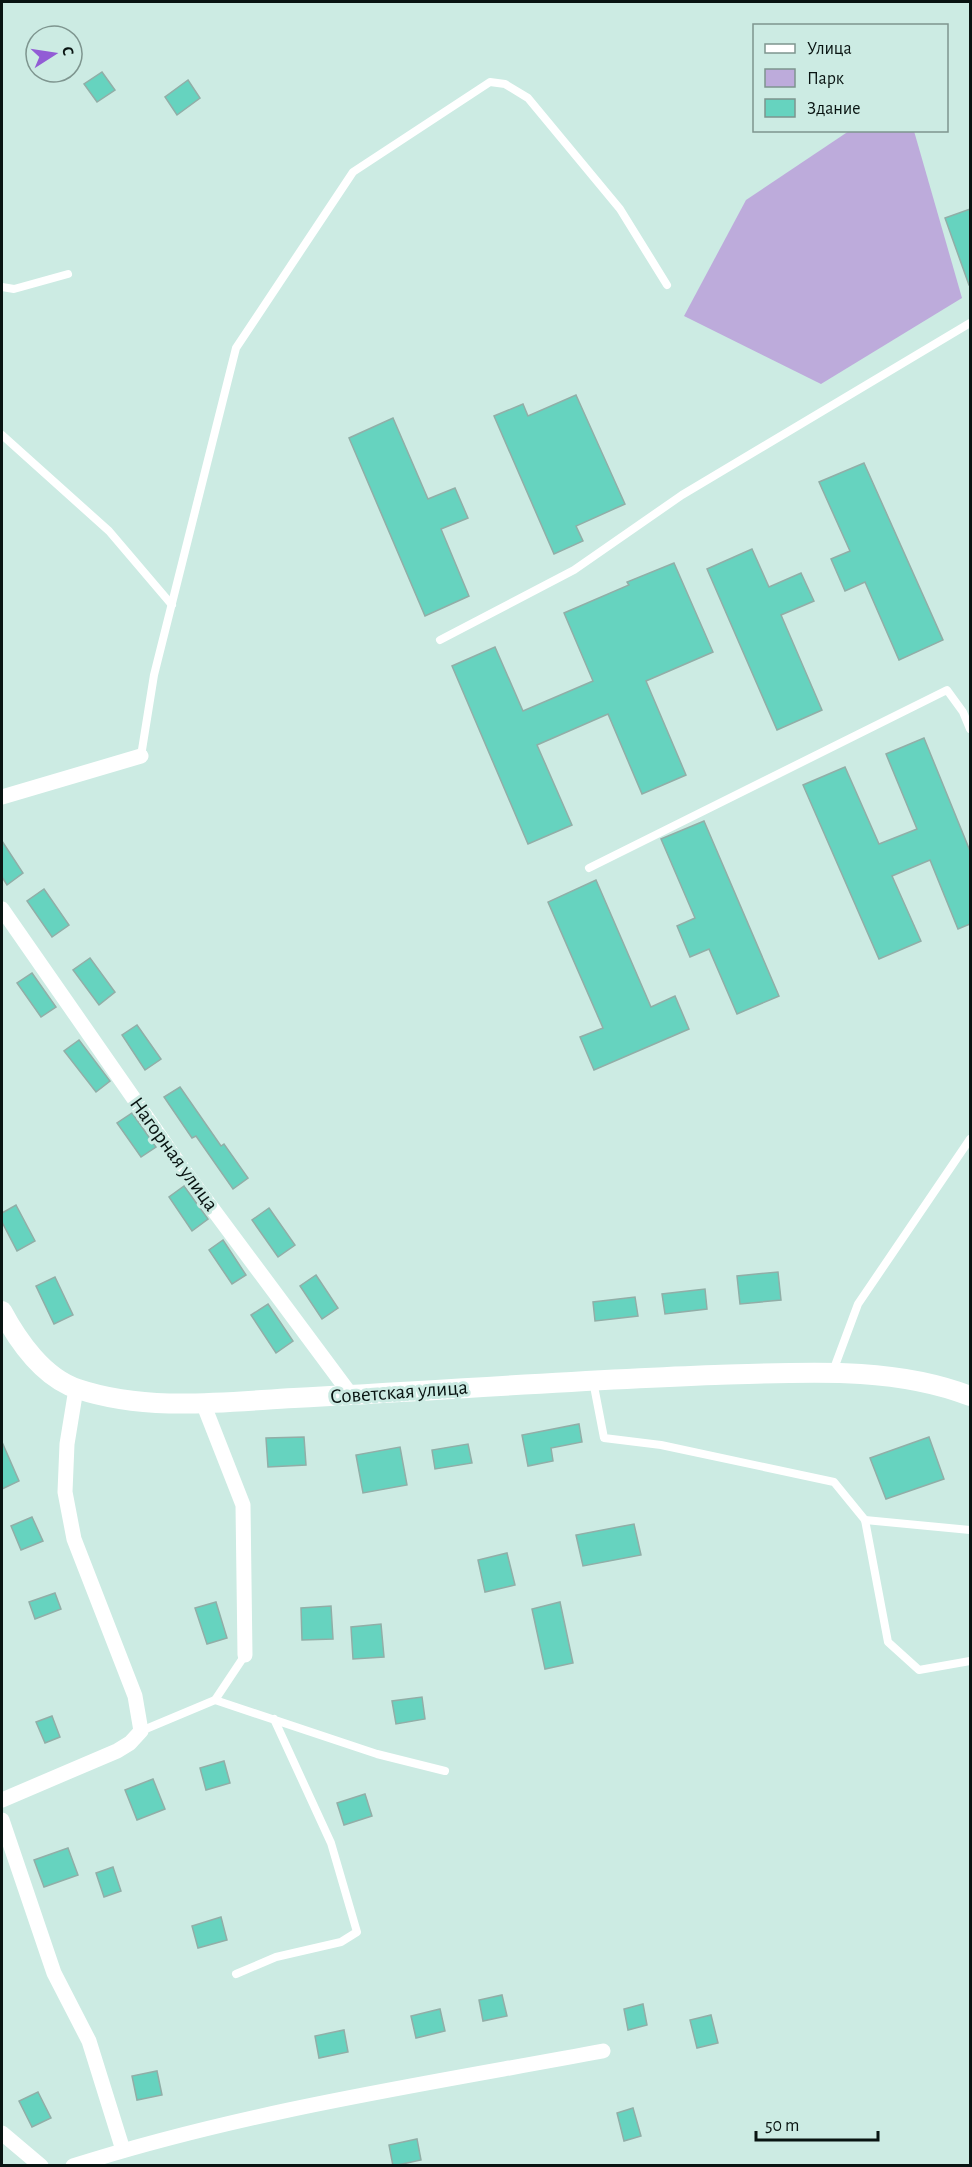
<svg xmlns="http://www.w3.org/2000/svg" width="972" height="2167" viewBox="0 0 972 2167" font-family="'Alegreya Sans',sans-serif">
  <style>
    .green { fill: #bdabdb }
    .building { fill: #66d3bf; stroke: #91aea7; stroke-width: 1.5 }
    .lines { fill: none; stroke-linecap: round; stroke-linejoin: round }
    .service { stroke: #fff; stroke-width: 8 }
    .minor { stroke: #fff; stroke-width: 15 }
    .tertiary { stroke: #fff; stroke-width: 20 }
    .labels { text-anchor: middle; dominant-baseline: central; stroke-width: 6; stroke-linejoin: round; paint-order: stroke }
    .street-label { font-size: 21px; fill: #091412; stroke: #ccebe3 }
  </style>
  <rect width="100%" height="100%" fill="#ccebe3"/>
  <polygon class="green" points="849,131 914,131 962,298 821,384 684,316 746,200"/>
  <g class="building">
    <polygon points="102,72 115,90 97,102 84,84"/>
    <polygon points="188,80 200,98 177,115 165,97"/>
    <polygon points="970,209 970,285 969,285 945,218"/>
    <polygon points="576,395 625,504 576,526 583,541 554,554 494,416 523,404 528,416"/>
    <polygon points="393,418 428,499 455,488 468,518 441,529 469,596 425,616 349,438"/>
    <polygon points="864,463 943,640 899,660 865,582 845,591 831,559 850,551 819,482"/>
    <polygon points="752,549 769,587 801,573 814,601 781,615 822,710 777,730 707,569"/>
    <polygon points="674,563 713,652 646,681 686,775 642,794 608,714 537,745 572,825 528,844 452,666 495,647 523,711 593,681 564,613 629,585 627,582"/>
    <polygon points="924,738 970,851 970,924 958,929 930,860 892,876 921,941 879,959 803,785 845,767 879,844 917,829 886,754"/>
    <polygon points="704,821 779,996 737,1014 709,949 690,957 677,926 695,918 661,839"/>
    <polygon points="2,841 23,873 7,885 2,877"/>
    <polygon points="596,880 651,1007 675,996 689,1029 594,1070 580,1037 603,1028 548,902"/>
    <polygon points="44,889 69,925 52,937 27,901"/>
    <polygon points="90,958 115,992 99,1005 73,970"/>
    <polygon points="32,973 56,1007 41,1017 17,983"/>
    <polygon points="137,1025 161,1059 145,1070 122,1035"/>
    <polygon points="79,1040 110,1081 96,1092 64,1051"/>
    <polygon points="180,1087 221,1146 224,1144 248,1178 233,1189 196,1136 192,1138 164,1097"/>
    <polygon points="132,1113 156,1147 141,1157 117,1123"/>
    <polygon points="184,1186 208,1219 192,1231 169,1197"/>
    <polygon points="16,1205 35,1241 17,1251 2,1222 2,1213"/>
    <polygon points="269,1208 295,1245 278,1257 252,1220"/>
    <polygon points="223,1240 246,1275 232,1284 209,1250"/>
    <polygon points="778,1272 781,1300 740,1304 737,1276"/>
    <polygon points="316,1275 338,1308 322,1319 300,1286"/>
    <polygon points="55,1277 73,1315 54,1324 36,1286"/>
    <polygon points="705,1289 707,1309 665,1314 662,1294"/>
    <polygon points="635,1297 638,1316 595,1321 593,1302"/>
    <polygon points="268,1304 293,1341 276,1353 251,1315"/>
    <polygon points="579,1424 582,1442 551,1448 553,1461 528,1466 522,1435"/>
    <polygon points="304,1437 306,1465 268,1467 266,1438"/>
    <polygon points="929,1437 944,1479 886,1499 870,1458"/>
    <polygon points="2,1442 19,1481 2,1489"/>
    <polygon points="468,1444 472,1463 435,1469 432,1450"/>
    <polygon points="400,1447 407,1485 363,1493 356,1455"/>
    <polygon points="32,1517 43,1541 21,1550 11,1526"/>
    <polygon points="634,1524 641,1555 583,1566 576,1535"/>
    <polygon points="507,1553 515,1585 485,1592 478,1560"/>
    <polygon points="55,1593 61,1609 35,1619 29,1602"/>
    <polygon points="216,1602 227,1638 207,1644 195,1608"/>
    <polygon points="560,1602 573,1663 545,1669 532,1609"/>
    <polygon points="331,1606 333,1639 302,1640 301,1608"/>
    <polygon points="381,1624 384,1657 353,1659 351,1627"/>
    <polygon points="422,1697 425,1719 396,1724 392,1701"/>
    <polygon points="52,1716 60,1737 45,1743 36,1722"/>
    <polygon points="224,1761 230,1783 206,1790 200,1768"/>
    <polygon points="153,1779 165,1809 137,1820 125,1790"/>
    <polygon points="365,1794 372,1816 344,1825 337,1803"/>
    <polygon points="68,1848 78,1875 44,1887 34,1860"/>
    <polygon points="113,1867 121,1891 104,1897 96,1873"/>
    <polygon points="221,1917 227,1940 198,1948 192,1926"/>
    <polygon points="502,1995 507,2016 483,2021 479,2000"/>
    <polygon points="643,2004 647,2025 628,2030 624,2009"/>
    <polygon points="440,2009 445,2031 416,2038 411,2016"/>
    <polygon points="711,2015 718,2043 697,2048 690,2020"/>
    <polygon points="344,2030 348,2052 319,2058 315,2036"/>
    <polygon points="157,2071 162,2095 137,2100 132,2076"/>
    <polygon points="38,2092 51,2118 32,2127 19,2101"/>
    <polygon points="633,2108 641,2136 624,2141 617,2113"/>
    <polygon points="417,2139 421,2160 393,2166 389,2145"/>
  </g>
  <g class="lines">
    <g class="service">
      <polyline points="2,287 14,289 68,274"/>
      <polyline points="2,435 109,531 172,605"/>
      <polyline points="440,640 574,570 682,495 970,323"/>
      <polyline points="141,756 154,675 236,348 353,172 490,82 505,84 528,98 620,209 667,285"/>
      <polyline points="589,868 947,690 963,712 970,729"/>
      <polyline points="833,1371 858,1304 970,1139"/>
      <polyline points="593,1381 604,1438 661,1445 834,1482 865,1520 888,1642 919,1670 970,1661"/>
      <polyline points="865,1520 970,1530"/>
      <polyline points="215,1700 377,1754 445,1771"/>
      <polyline points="141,1731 215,1700 245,1655"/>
      <polyline points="236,1974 276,1957 341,1942 357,1932 331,1843 274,1719"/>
    </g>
    <g class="minor">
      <polyline points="2,797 141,756"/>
      <polyline points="2,909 180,1165 351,1395"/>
      <polyline points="203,1403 243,1505 245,1655"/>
      <polyline points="2,1800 117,1751 130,1743 141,1731 135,1696 74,1539 65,1492 67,1444 76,1389"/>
      <polyline points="2,1820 54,1973 89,2041 123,2150"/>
      <polyline points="2,2133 41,2166"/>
      <path d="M 73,2166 C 245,2111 426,2084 603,2051"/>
    </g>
    <path class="tertiary" d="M 2,1311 C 18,1341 44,1378 78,1389 C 147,1412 223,1402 294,1398 C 435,1391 574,1380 715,1375 C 799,1373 890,1365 970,1396"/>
  </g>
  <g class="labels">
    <g class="street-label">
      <text transform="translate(174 1154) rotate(54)">Нагорная улица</text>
      <text transform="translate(399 1392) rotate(-4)">Советская улица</text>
    </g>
  </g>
  <rect width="972" height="2167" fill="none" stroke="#091412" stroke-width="6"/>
  <rect x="753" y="24" width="195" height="108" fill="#ccebe3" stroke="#7e958f" stroke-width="1.5"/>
  <rect x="765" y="44" width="30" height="9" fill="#ffffff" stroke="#7e958f" stroke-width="1.5"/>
  <text x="807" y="54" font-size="18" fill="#091412">Улица</text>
  <rect x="765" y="69" width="30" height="18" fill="#bdabdb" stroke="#7e958f" stroke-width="1.5"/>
  <text x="807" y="84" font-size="18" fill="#091412">Парк</text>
  <rect x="765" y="99" width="30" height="18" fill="#66d3bf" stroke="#7e958f" stroke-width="1.5"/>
  <text x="807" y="114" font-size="18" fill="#091412">Здание</text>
  <g transform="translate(54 54) rotate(78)"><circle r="28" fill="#ccebe3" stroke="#7e958f" stroke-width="1.5"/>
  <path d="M0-4.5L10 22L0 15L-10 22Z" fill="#925cd5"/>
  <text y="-9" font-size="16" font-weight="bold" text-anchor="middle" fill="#091412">С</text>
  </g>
  <path d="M756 2131v9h122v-9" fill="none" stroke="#091412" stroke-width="3"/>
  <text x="765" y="2131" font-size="18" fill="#091412" stroke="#ccebe3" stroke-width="4.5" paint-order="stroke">50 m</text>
</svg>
